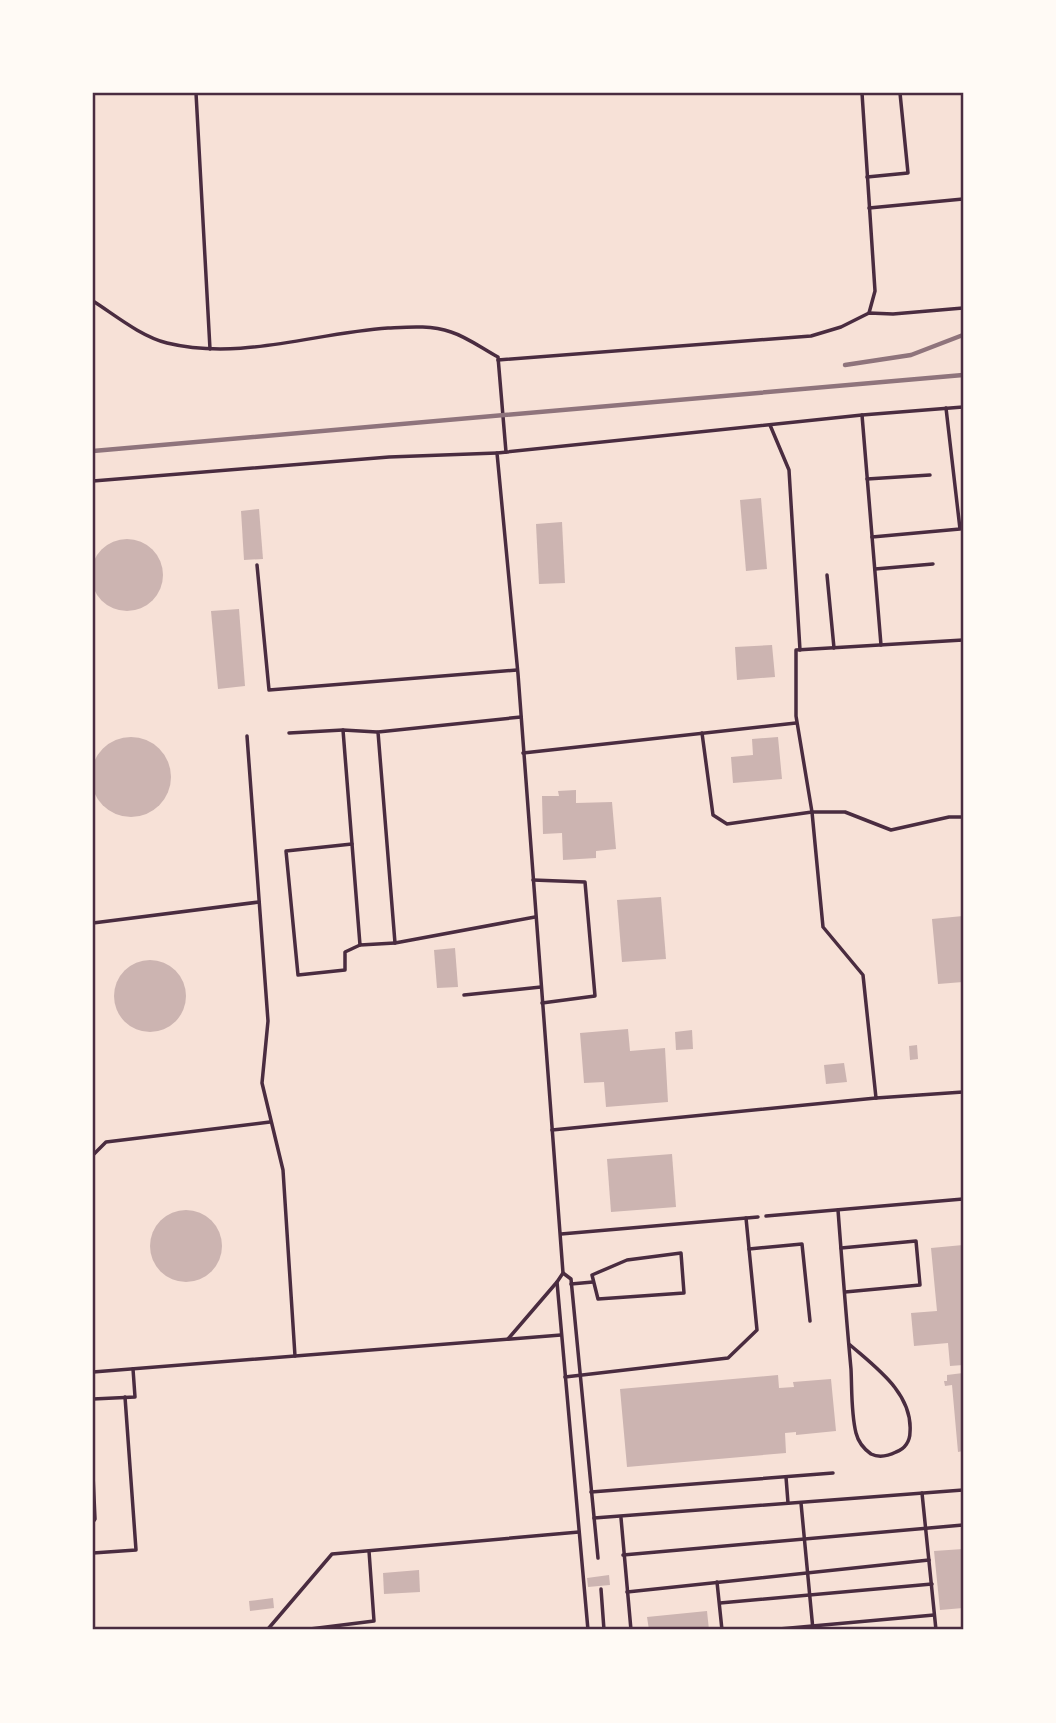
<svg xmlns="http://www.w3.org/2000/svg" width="1056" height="1723" viewBox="0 0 1056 1723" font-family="'Roboto Condensed',sans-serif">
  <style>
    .building { fill: #ccb4b1 }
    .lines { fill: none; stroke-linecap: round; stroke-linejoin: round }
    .service { stroke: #4a2c40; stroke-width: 3.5 }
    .rail { stroke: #8f747c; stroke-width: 4.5 }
    .neatline { fill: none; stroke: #4a2c40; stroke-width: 2.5 }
  </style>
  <rect width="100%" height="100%" fill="#f7e1d7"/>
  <g class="building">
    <polygon points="761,498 767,569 746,571 740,500"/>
    <polygon points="259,509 263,559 244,560 241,511"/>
    <polygon points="562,522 565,583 539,584 536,524"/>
    <circle cx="127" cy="575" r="36"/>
    <polygon points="239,609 245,686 218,689 211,611"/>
    <polygon points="772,645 775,677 737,680 735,647"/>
    <circle cx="131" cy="777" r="40"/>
    <polygon points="778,737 782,779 733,783 731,757 753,755 752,739"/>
    <polygon points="576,790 576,803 612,802 616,849 596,851 596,858 563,860 562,833 543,834 542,796 559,796 558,791"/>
    <polygon points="661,897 666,959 622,962 617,900"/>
    <polygon points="963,916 963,982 938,984 932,919"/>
    <polygon points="455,948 458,987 437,988 434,950"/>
    <circle cx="150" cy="996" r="36"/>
    <polygon points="628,1029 630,1051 665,1048 668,1102 606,1107 604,1082 584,1083 580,1033"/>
    <polygon points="692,1030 693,1049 676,1050 675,1032"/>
    <polygon points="917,1045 918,1059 910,1060 909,1046"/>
    <polygon points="844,1063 847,1082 826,1084 824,1065"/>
    <polygon points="672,1154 676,1207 611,1212 607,1159"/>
    <circle cx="186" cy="1246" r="36"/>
    <polygon points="963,1245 963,1365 950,1366 948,1343 914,1346 911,1313 937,1311 931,1248"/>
    <polygon points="963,1373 963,1451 958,1452 952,1385 945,1386 944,1381 947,1381 947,1375"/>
    <polygon points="778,1375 779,1388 794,1387 793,1382 831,1379 836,1431 796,1435 796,1432 785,1433 786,1453 627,1467 620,1389"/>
    <polygon points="963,1549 963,1608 940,1610 934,1551"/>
    <polygon points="419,1570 420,1592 384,1594 383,1573"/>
    <polygon points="609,1575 610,1585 588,1587 587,1578"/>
    <polygon points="273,1598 274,1608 250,1611 249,1601"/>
    <polygon points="707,1611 709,1630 649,1630 647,1617"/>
  </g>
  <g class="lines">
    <g class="service">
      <polyline points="196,93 210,349"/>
      <polyline points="862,93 875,291 869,313"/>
      <polyline points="867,177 908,173 900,93"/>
      <polyline points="869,208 963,199"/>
      <path d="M 93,301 C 115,315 140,336 167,343 C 241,361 314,333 388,328 C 409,327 430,325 451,332 C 467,337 483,349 498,357 L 506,452"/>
      <polyline points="498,360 811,336 841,327 869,313 893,314 963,308"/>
      <polyline points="862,415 881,645"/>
      <polyline points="770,425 789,470 800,650"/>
      <polyline points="867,479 930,475"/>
      <polyline points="93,481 389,457 497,453"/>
      <polyline points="872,537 960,529 946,408"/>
      <polyline points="257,565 269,690 517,670"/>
      <polyline points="875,569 933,564"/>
      <polyline points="827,575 834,648"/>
      <polyline points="963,640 796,650 796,716 812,812 823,927 863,975 876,1098 963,1092"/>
      <polyline points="521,717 378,732 395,943 535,917"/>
      <polyline points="377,732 343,730 360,945 395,943"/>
      <polyline points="289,733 343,730"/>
      <polyline points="702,733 713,815 727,824 812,812 845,812 891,830 949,817 963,817"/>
      <polyline points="247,736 268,1021 262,1083 283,1170 295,1356"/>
      <polyline points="523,753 796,723"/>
      <polyline points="352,844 286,851 298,975 345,970 345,952 360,945"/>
      <polyline points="533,880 585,882 595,996 542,1003"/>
      <polyline points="93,923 259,902"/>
      <polyline points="464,995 541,987"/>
      <polyline points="552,1130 876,1098"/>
      <polyline points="93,1155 106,1142 270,1122"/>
      <path d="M 838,1210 C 842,1263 846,1316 851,1369 C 852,1389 851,1413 856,1433 C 858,1441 864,1449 871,1454 C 879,1458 888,1456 896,1452 C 905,1449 910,1441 910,1432 C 913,1393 875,1367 849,1344"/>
      <polyline points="766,1216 963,1199"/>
      <polyline points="561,1234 758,1217"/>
      <polyline points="841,1248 916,1241 920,1285 845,1292"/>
      <polyline points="749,1249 802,1244 810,1321"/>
      <polygon points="681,1253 684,1293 598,1299 592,1275 627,1260"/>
      <polyline points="563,1273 571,1279 598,1558"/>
      <polyline points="571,1284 593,1282"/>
      <polyline points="508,1339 557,1282"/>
      <polyline points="93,1372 561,1335"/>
      <polyline points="565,1377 728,1358 757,1330 746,1218"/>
      <polyline points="93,1399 135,1397 133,1369"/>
      <polyline points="93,1475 95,1519 93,1522"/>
      <polyline points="786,1477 788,1503"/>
      <polyline points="591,1492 833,1473"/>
      <polyline points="922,1493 936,1630"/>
      <polyline points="801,1503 813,1630"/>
      <polyline points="594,1518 963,1490"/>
      <polyline points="621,1518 631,1630"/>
      <polyline points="93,1553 136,1550 125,1397"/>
      <polyline points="623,1555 963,1525"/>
      <polyline points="717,1582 722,1630"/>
      <polyline points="601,1589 604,1630"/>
      <polyline points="627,1592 929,1560"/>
      <polyline points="720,1603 932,1584"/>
      <polyline points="268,1629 332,1554 579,1532"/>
      <polyline points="302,1630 374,1621 369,1551"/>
      <polyline points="588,1630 557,1282 563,1273 518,674 497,453 862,415 963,407"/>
      <polyline points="768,1630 934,1615"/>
    </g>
    <g class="rail">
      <polyline points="845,365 911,355 963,335"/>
      <polyline points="93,451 963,375"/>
    </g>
  </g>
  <rect width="1056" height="1723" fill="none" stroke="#fffaf5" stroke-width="189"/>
  <rect x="94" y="94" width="868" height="1534" class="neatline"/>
</svg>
